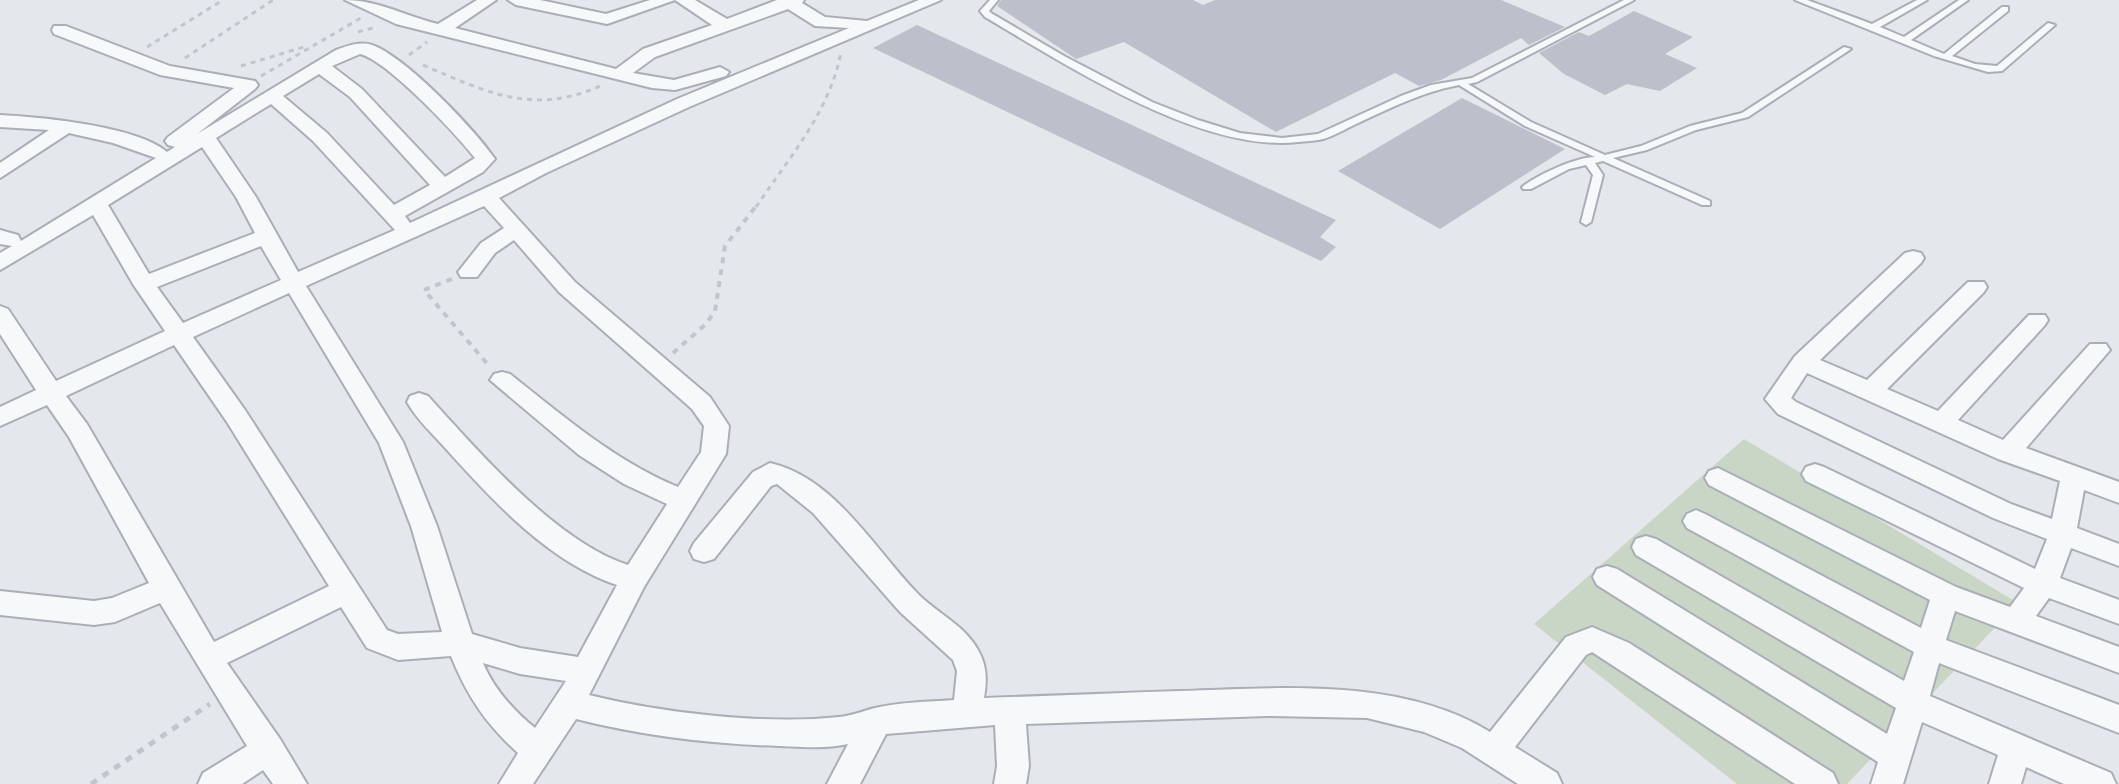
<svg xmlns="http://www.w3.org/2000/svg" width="2119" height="784" viewBox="0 0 2119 784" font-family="Quicksand,sans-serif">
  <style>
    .green { fill: #c9d6c5 }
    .building { fill: #bbc0ca }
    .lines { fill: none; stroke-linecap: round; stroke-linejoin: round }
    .service-casing { stroke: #a9aeb7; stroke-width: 4 }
    .minor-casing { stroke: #a9aeb7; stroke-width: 4 }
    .path-far2 { stroke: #c2c5cb; stroke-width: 3; stroke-dasharray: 5 5; stroke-linecap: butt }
    .path-far1 { stroke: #c2c5cb; stroke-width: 4; stroke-dasharray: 6 6; stroke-linecap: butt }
    .path { stroke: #c2c5cb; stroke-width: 5; stroke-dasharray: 7 7; stroke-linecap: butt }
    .service { fill: #f7f8fa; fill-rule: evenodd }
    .minor { fill: #f7f8fa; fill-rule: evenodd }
  </style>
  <rect width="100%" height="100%" fill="#e4e7ec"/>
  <polygon class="green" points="1744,439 2018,603 1847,784 1737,784 1534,624"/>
  <g class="building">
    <polygon points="1001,0 1193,0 1203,5 1215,0 1501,0 1565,27 1529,45 1521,38 1441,80 1419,86 1395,73 1276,132 1124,42 1076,59 997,6"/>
    <polygon points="1634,11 1693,37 1665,54 1697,68 1660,91 1627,84 1605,95 1564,74 1539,53 1579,32 1589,36"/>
    <polygon points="917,25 1336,220 1320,237 1336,247 1321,261 873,48"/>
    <polygon points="1462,98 1565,149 1440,229 1338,171"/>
  </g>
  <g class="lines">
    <defs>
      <g id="service">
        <path d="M 990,0 L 998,0 L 989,11 L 991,13 L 1064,56 L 1152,102 L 1198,120 L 1240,133 L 1282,138 L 1318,134 L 1401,96 L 1431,85 L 1472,78 L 1624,0 L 1634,0 L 1477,82 L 1468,84 L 1531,122 L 1605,155 L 1641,146 L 1690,126 L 1742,113 L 1844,47 L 1851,49 L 1748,117 L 1696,130 L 1647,150 L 1613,158 L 1710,201 L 1710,205 L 1702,205 L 1603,161 L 1595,163 L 1603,175 L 1591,222 L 1586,225 L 1581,222 L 1593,175 L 1586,165 L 1569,169 L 1531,189 L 1523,189 L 1522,187 C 1537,175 1576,157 1595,157 L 1525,126 L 1459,85 C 1422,92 1390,108 1356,124 C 1345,129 1334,136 1323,139 C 1315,141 1306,141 1298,142 C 1201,153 1067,65 985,17 L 980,11 Z"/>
        <polygon points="1795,0 1807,0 1872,24 1917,0 1927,0 1880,27 1904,37 1959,0 1968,0 1911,40 1944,54 2002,7 2008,7 2008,11 1952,56 1975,64 1997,66 2048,23 2055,25 2002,71 1988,72 1934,56"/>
      </g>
      <g id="minor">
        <path d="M 345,0 C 377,0 406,16 438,24 L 477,0 L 496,0 L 455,28 L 616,69 L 643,49 L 712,25 L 675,0 L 607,24 L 516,5 L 508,0 L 540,0 L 606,14 L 650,0 L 695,0 L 727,19 L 777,0 L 804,0 L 802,3 L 825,17 L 867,21 L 919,0 L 941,0 L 689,107 L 546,173 L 499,198 L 575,282 L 710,397 L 729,426 L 726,454 L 644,587 L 589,695 C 662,713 765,725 839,717 C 851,716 863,711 875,708 C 900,702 928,702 954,700 L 957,671 L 953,660 L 900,612 L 813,513 L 777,484 L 771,486 L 714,559 L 704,562 L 694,559 L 690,551 L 694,543 L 753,472 L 770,463 C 836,478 875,551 920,596 C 939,614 965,626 978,650 C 987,666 987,680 984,698 C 1049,696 1114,693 1180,691 C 1279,688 1401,677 1490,732 L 1566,637 L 1592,627 L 1629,643 L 1833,773 L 1838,784 L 1795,784 L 1592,652 L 1586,655 L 1515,747 L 1557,773 L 1562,784 L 1518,784 L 1462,748 L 1424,732 L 1367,718 L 1268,716 L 1026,724 L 1029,766 L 1026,784 L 994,784 L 997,766 L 995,725 L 886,734 L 860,784 L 827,784 L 848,744 C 827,749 802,747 780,746 C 711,744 643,736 576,719 L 533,784 L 499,784 L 518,753 C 486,724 467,696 451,656 L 398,660 L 367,648 L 341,607 L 227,663 L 280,739 L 307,784 L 273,784 L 263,770 L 242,784 L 198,784 L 203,773 L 247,746 L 160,603 L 115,622 L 94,625 L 0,615 L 0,591 L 94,601 L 112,598 L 149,583 L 69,437 L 47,405 L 0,426 L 0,407 L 36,390 L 0,334 L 0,306 L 8,309 L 56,381 L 165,331 L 133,284 L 93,215 L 0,270 L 0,253 L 12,246 L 0,244 L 0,230 L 18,235 L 21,241 L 156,158 L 113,143 L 69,133 L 0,178 L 0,163 L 49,130 L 0,127 L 0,115 C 40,117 137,126 167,152 L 175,147 L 168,145 L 165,141 L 168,137 L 234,88 L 160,75 L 54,34 L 52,30 L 54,26 L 66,26 L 170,66 L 255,81 L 258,85 L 255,89 L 197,134 L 336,50 C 347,46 360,41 372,45 C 406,57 474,129 495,159 L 483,172 L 405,216 L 410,223 L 677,99 L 849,28 L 815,26 L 788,9 L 655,57 L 633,73 L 674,80 L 720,67 L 729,72 L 726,76 L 675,90 L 652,88 L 396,24 ZM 360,54 C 388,61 456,134 475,158 L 445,177 L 362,89 L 332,66 ZM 319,74 L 350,97 L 430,185 L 394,205 L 327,133 L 283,96 ZM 271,104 L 313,141 L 395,230 L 298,272 L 256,197 L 216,138 ZM 202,147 L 236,197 L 255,233 L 149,274 L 108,205 ZM 484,206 L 504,228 L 481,243 L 458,272 L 461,277 L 477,277 L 495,253 L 514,240 L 559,292 L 692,409 L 704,426 L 701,452 L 678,487 C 615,461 563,416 510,374 L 502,372 L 494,374 L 490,380 L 579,455 L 624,484 L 667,504 L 628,565 C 556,542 478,451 428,396 L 419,393 L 410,396 L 407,402 C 417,420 434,435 447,450 C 494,502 549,562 617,585 L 578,657 L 520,648 L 472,634 L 437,526 L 403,442 L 306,286 ZM 261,246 L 281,280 L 183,323 L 157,287 ZM 289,293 L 379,443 L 411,526 L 442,632 L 398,634 L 387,630 L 245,410 L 193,337 ZM 174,345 L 227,422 L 329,586 L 214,642 L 87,424 L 66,396 ZM 483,663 L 520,674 L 566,681 L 535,728 C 513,710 494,689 483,663 Z"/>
        <path d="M 1913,251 L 1921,253 L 1924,258 L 1921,263 L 1820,360 L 1867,380 L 1968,282 L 1984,282 L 1987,287 L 1984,292 L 1887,389 L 1938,411 L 2029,315 L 2045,315 L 2048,320 L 2045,325 L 1958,420 L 2003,440 L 2090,344 L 2106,344 L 2110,350 L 2026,448 L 2119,482 L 2119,503 L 2084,490 L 2077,528 L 2119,544 L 2119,566 L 2071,548 L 2060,578 L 2119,600 L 2119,624 L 2049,598 L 2036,616 L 2119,647 L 2119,673 L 1955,611 L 1946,640 L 2119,705 L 2119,733 L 1939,663 L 1930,696 L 2111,773 L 2116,784 L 2064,784 L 2026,767 L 2021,784 L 1989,784 L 1998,755 L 1922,722 L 1903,784 L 1871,784 L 1878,762 L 1597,585 L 1593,577 L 1597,569 L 1607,566 L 1617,569 L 1887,734 L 1896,708 L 1636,555 L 1632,547 L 1636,539 L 1646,536 L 1656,539 L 1904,681 L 1914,652 L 1687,528 L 1683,521 L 1687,514 L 1696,510 L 1705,514 L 1921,628 L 1930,600 L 1709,485 L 1705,478 L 1709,471 L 1718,468 L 1956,587 L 2010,607 L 2024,588 L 1806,481 L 1802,474 L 1806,467 L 1815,464 L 1824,467 L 2035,569 L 2047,539 L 1993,518 L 1778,414 L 1765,399 L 1795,356 L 1905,253 ZM 1807,373 L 1998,459 L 2060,481 L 2052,519 L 2011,504 L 1796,402 L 1791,398 Z"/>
      </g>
    </defs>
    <use href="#service" class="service-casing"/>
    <use href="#minor" class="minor-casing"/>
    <g class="path-far2">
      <polyline points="358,32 376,27"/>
      <polyline points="147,47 223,0"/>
      <polyline points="409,55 427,42"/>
      <polyline points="185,58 273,0"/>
      <path d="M 423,65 C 486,92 533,116 600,86"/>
      <polyline points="241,66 307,46"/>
      <polyline points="261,76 361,18"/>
      <path d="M 756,207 C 789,158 830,111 841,52"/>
    </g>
    <g class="path-far1">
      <polyline points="452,279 424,290 490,367"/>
      <polyline points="673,353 706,324 715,311 725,246 757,205"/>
    </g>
    <polyline class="path" points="91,784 210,704"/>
    <use href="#service" class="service"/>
    <use href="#minor" class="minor"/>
  </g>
</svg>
